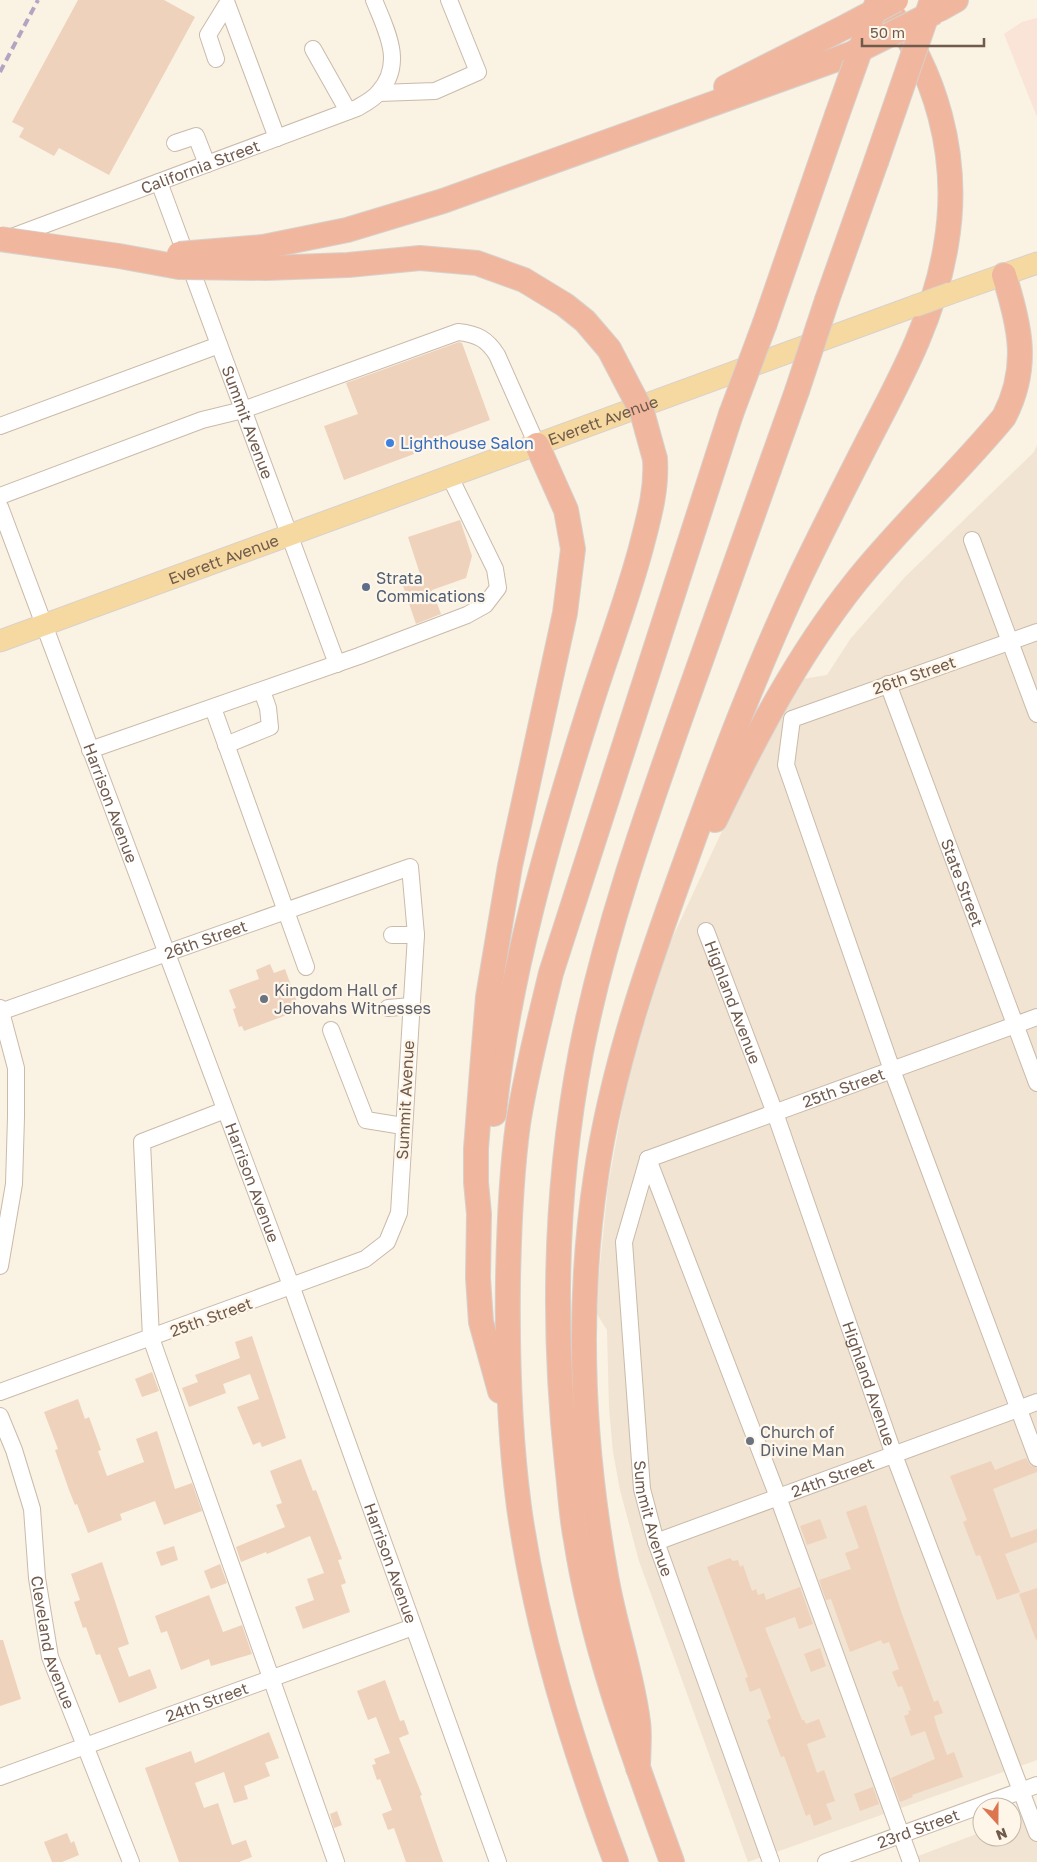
<svg xmlns="http://www.w3.org/2000/svg" width="1037" height="1862" viewBox="0 0 1037 1862" font-family="'Golos Text',sans-serif">
  <style>
    .residential { fill: #f1e4d2 }
    .commercial { fill: #fae3d7 }
    .building { fill: #eed2bc }
    .lines { fill: none; stroke-linecap: round; stroke-linejoin: round }
    .minor-casing { stroke: #cabaaa; stroke-width: 18 }
    .major-casing { stroke: #d7d1cd; stroke-width: 23 }
    .highway-casing { stroke: #d7d1cd; stroke-width: 26 }
    .minor { stroke: #fff; stroke-width: 16 }
    .major { stroke: #f5d9a0; stroke-width: 21 }
    .highway { stroke: #f0b79e; stroke-width: 24 }
    .rail { stroke: #b5a3c2; stroke-width: 4; stroke-dasharray: 8 5; stroke-linecap: butt }
    .major-bridge-casing { stroke: #d7d1cd; stroke-width: 23; stroke-linecap: butt }
    .highway-bridge-casing { stroke: #d7d1cd; stroke-width: 26; stroke-linecap: butt }
    .major-bridge { stroke: #f5d9a0; stroke-width: 21 }
    .highway-bridge { stroke: #f0b79e; stroke-width: 24 }
    .shop-dot { fill: #3f7fe0; stroke: #fef6e9; stroke-width: 2 }
    .service-dot { fill: #5c6f8a; stroke: #fef6e9; stroke-width: 2 }
    .worship-dot { fill: #6b7280; stroke: #fef6e9; stroke-width: 2 }
    .labels { text-anchor: middle; dominant-baseline: central; stroke-width: 4.5; stroke-linejoin: round; paint-order: stroke }
    .street-label { font-size: 16px; fill: #705a4b; stroke: #fef6e9 }
    .shop-label { font-size: 16px; fill: #366cbe; stroke: #fef6e9; text-anchor: start }
    .service-label { font-size: 16px; fill: #4e5e75; stroke: #fef6e9; text-anchor: start }
    .worship-label { font-size: 16px; fill: #5b616d; stroke: #fef6e9; text-anchor: start }
  </style>
  <rect width="100%" height="100%" fill="#faf2e3"/>
  <g class="residential">
    <polygon points="1037,445 1037,1760 748,1862 639,1561 620,1490 613,1452 609,1407 607,1330 597,1314 599,1275 608,1186 628,1076 669,945 737,799 779,716 803,679 827,675 851,638 905,577 1034,452"/>
    <polygon points="1037,1812 1037,1862 902,1862 982,1832 982,1837 1012,1837 1012,1821"/>
  </g>
  <polygon class="commercial" points="1037,18 1037,117 1004,34 1022,22"/>
  <g class="building">
    <polygon points="78,0 164,0 195,17 109,175 59,148 54,156 19,137 24,128 12,122"/>
    <polygon points="459,342 462,343 490,420 412,449 414,454 344,480 324,426 358,414 346,383"/>
    <polygon points="460,520 472,556 466,578 432,590 441,614 416,624 401,580 420,574 408,537"/>
    <polygon points="270,964 274,973 285,969 300,1010 244,1031 242,1026 239,1027 233,1009 236,1008 229,990 259,979 256,970"/>
    <polygon points="252,1336 286,1438 262,1447 260,1442 253,1445 237,1407 259,1399 250,1374 223,1384 226,1393 189,1407 182,1388 198,1382 195,1375 240,1358 235,1342"/>
    <polygon points="152,1372 159,1391 142,1397 135,1379"/>
    <polygon points="78,1399 85,1419 89,1417 101,1450 98,1451 107,1476 144,1462 136,1439 157,1431 175,1489 192,1483 202,1511 164,1525 155,1501 120,1514 122,1520 88,1533 77,1504 75,1505 69,1490 55,1450 58,1449 44,1412"/>
    <polygon points="1026,1458 1030,1465 1037,1468 1037,1472 993,1489 1011,1538 1037,1529 1037,1542 1005,1554 1020,1592 997,1600 980,1555 976,1556 963,1522 967,1520 950,1476 991,1461 995,1470"/>
    <polygon points="301,1459 313,1491 316,1490 342,1559 338,1560 346,1583 341,1585 350,1612 303,1629 295,1607 314,1600 307,1579 324,1573 310,1536 267,1554 266,1552 241,1562 236,1547 285,1527 276,1505 282,1503 270,1471"/>
    <polygon points="866,1505 902,1614 934,1702 938,1700 943,1713 934,1716 937,1727 947,1755 954,1752 963,1777 912,1795 913,1797 900,1802 891,1778 935,1759 925,1731 911,1736 904,1716 909,1714 908,1711 911,1710 902,1686 898,1687 892,1672 899,1669 889,1642 883,1644 881,1640 850,1652 831,1599 826,1600 819,1580 851,1569 845,1553 859,1548 846,1512"/>
    <polygon points="820,1519 827,1538 807,1545 800,1526"/>
    <polygon points="174,1546 178,1560 161,1566 156,1552"/>
    <polygon points="730,1558 733,1561 738,1560 740,1567 743,1565 752,1591 756,1589 758,1595 764,1593 766,1600 800,1587 813,1624 799,1629 795,1617 765,1628 802,1720 804,1720 806,1724 819,1719 826,1737 807,1744 817,1773 824,1770 835,1801 826,1804 832,1819 814,1826 810,1814 806,1816 784,1756 781,1757 767,1720 771,1718 760,1688 750,1692 745,1678 748,1677 707,1567"/>
    <polygon points="102,1562 129,1644 118,1648 129,1677 150,1669 157,1688 119,1703 100,1654 96,1655 86,1627 83,1628 74,1602 80,1600 71,1574"/>
    <polygon points="220,1564 227,1583 211,1589 204,1571"/>
    <polygon points="1037,1588 1037,1639 1036,1640 1019,1594"/>
    <polygon points="209,1595 223,1632 242,1625 252,1654 211,1666 209,1659 181,1670 167,1631 161,1633 155,1616"/>
    <polygon points="0,1640 3,1640 21,1699 0,1706"/>
    <polygon points="820,1648 826,1666 811,1672 804,1654"/>
    <polygon points="385,1680 400,1721 404,1720 409,1734 399,1738 422,1795 420,1796 443,1862 406,1862 394,1828 388,1830 382,1814 392,1810 380,1779 377,1780 372,1765 376,1764 374,1759 390,1753 376,1717 368,1720 357,1691"/>
    <polygon points="269,1732 279,1758 265,1763 270,1776 244,1786 248,1799 234,1803 224,1772 195,1783 204,1808 218,1803 232,1845 246,1840 252,1857 239,1862 179,1862 145,1768 191,1751 195,1763"/>
    <polygon points="873,1787 879,1804 860,1811 854,1794"/>
    <polygon points="337,1811 342,1825 334,1828 330,1814"/>
    <polygon points="67,1833 71,1843 74,1841 79,1855 62,1862 52,1862 44,1842"/>
  </g>
  <g class="lines">
    <defs>
      <g id="minor">
        <polyline points="313,49 348,111"/>
        <polyline points="216,59 208,35 227,4 277,138"/>
        <polyline points="379,93 435,91 478,72 449,0"/>
        <polyline points="175,143 196,136 207,164"/>
        <path id="s1" d="M 159,182 L 337,664"/>
        <path id="s2" d="M 9,238 L 357,108 C 364,104 374,99 379,92 C 405,63 386,30 374,0"/>
        <polyline points="0,426 219,345"/>
        <path d="M 0,496 L 202,420 L 243,410 L 458,332 C 477,334 487,339 497,355 L 537,445"/>
        <path id="s3" d="M 0,507 L 292,1288 L 498,1862"/>
        <polyline points="972,540 1037,714"/>
        <polyline points="1037,632 792,719 786,765 892,1070 1037,1458"/>
        <path id="s4" d="M 888,684 L 1037,1083"/>
        <polyline points="213,708 306,967"/>
        <polyline points="226,745 270,727 268,708 262,691"/>
        <polyline points="90,750 359,656 467,615 485,605 498,588 495,569 450,477"/>
        <path id="s5" d="M 706,931 L 775,1113 L 894,1455 L 1037,1833"/>
        <polyline points="392,935 416,935"/>
        <polyline points="0,1008 16,1068 16,1117 14,1184 0,1266"/>
        <polyline points="388,1008 411,1006"/>
        <path id="s6" d="M 0,1012 L 410,867 L 416,935 L 399,1213 L 387,1242 L 365,1259 L 0,1392"/>
        <polyline points="331,1030 366,1120 403,1126"/>
        <polyline points="225,1110 142,1142 151,1338 336,1862"/>
        <polyline points="648,1159 778,1497 911,1862"/>
        <path id="s7" d="M 648,1159 L 624,1242 L 642,1489 L 656,1542 L 771,1862"/>
        <path id="s8" d="M 648,1159 L 1037,1017"/>
        <path id="s9" d="M 0,1416 L 14,1450 L 32,1509 L 37,1578 L 50,1657 L 131,1862"/>
        <path id="s10" d="M 656,1542 L 1037,1402"/>
        <path id="s11" d="M 0,1777 L 413,1627"/>
        <path id="s12" d="M 826,1862 L 1037,1785"/>
      </g>
      <g id="major">
        <polyline points="951,293 1037,263"/>
        <path id="s13" d="M 0,641 L 915,306"/>
      </g>
      <g id="highway">
        <polyline points="940,9 956,0"/>
        <polyline points="726,87 847,26"/>
        <polyline points="263,247 347,230 443,201 851,54"/>
        <polyline points="266,268 348,265 420,258 477,263 524,280 565,305 585,321 609,349"/>
        <polyline points="827,300 876,162"/>
        <polyline points="765,323 837,115"/>
        <path d="M 715,820 C 755,737 797,656 855,583 C 901,525 957,474 1004,417 C 1030,367 1020,326 1004,275"/>
        <path d="M 494,1114 C 508,978 547,843 588,713 C 605,658 626,604 641,548 C 649,517 657,490 655,459"/>
        <polyline points="500,1391 481,1322 478,1278 479,1214 476,1182 476,1149 482,1070 488,997 510,866 565,613 573,549 566,510 537,445"/>
        <path d="M 638,1768 C 638,1753 640,1737 638,1722 C 632,1673 614,1624 606,1576 C 582,1444 576,1309 596,1176 C 612,1068 648,965 685,863 C 720,766 756,670 800,577 C 823,529 847,482 871,435 C 903,374 935,314 946,245 C 961,159 937,68 881,0"/>
        <path d="M 616,1862 C 573,1747 536,1629 519,1507 C 509,1432 507,1355 508,1279 C 509,1228 511,1175 518,1124 C 526,1073 539,1023 551,973 L 731,414"/>
        <path d="M 672,1862 C 634,1757 593,1650 576,1540 C 571,1515 570,1489 567,1464 C 552,1326 555,1188 581,1052 C 604,935 644,821 684,708 C 722,602 759,497 797,391"/>
      </g>
    </defs>
    <use href="#minor" class="minor-casing"/>
    <use href="#major" class="major-casing"/>
    <use href="#highway" class="highway-casing"/>
    <use href="#minor" class="minor"/>
    <use href="#major" class="major"/>
    <use href="#highway" class="highway"/>
    <polyline class="rail" points="0,72 38,0"/>
    <defs>
      <polyline id="major-bridge" points="915,306 951,293"/>
      <g id="highway-bridge">
        <polyline points="847,26 896,0"/>
        <polyline points="853,53 935,12"/>
        <polyline points="837,115 878,0"/>
        <polyline points="876,162 932,0"/>
        <polyline points="0,239 119,256 179,267 266,268"/>
        <polyline points="179,254 263,247"/>
        <polyline points="609,349 642,412 655,459"/>
        <polyline points="797,391 827,300"/>
        <polyline points="731,414 765,323"/>
      </g>
    </defs>
    <use href="#major-bridge" class="major-bridge-casing"/>
    <use href="#highway-bridge" class="highway-bridge-casing"/>
    <use href="#major-bridge" class="major-bridge"/>
    <use href="#highway-bridge" class="highway-bridge"/>
  </g>
  <circle class="shop-dot" cx="390" cy="443" r="5"/>
  <circle class="service-dot" cx="366" cy="587" r="5"/>
  <g class="worship-dot">
    <circle cx="264" cy="999" r="5"/>
    <circle cx="750" cy="1441" r="5"/>
  </g>
  <g class="labels">
    <g class="street-label">
      <text stroke="none"><textPath href="#s2" startOffset="204">California Street</textPath></text>
      <text stroke="none"><textPath href="#s13" startOffset="642">Everett Avenue</textPath></text>
      <text stroke="none"><textPath href="#s1" startOffset="256">Summit Avenue</textPath></text>
      <text stroke="none"><textPath href="#s13" startOffset="238">Everett Avenue</textPath></text>
      <text transform="translate(914 675) rotate(-19)">26th Street</text>
      <text stroke="none"><textPath href="#s3" startOffset="316">Harrison Avenue</textPath></text>
      <text stroke="none"><textPath href="#s4" startOffset="212">State Street</textPath></text>
      <text stroke="none"><textPath href="#s6" startOffset="218">26th Street</textPath></text>
      <text stroke="none"><textPath href="#s5" startOffset="76">Highland Avenue</textPath></text>
      <text stroke="none"><textPath href="#s8" startOffset="208">25th Street</textPath></text>
      <text transform="translate(405 1100) rotate(-87)">Summit Avenue</text>
      <text stroke="none"><textPath href="#s3" startOffset="721">Harrison Avenue</textPath></text>
      <text transform="translate(211 1317) rotate(-20)">25th Street</text>
      <text stroke="none"><textPath href="#s5" startOffset="481">Highland Avenue</textPath></text>
      <text stroke="none"><textPath href="#s10" startOffset="188">24th Street</textPath></text>
      <text stroke="none"><textPath href="#s7" startOffset="365">Summit Avenue</textPath></text>
      <text stroke="none"><textPath href="#s3" startOffset="1126">Harrison Avenue</textPath></text>
      <text stroke="none"><textPath href="#s9" startOffset="234">Cleveland Avenue</textPath></text>
      <text stroke="none"><textPath href="#s11" startOffset="220">24th Street</textPath></text>
      <text stroke="none"><textPath href="#s12" startOffset="98">23rd Street</textPath></text>
    </g>
    <g class="shop-label">
      <text x="400" y="443">Lighthouse Salon</text>
    </g>
    <g class="service-label">
      <text x="376" y="578">Strata<tspan x="376" dy="18">Commications</tspan></text>
    </g>
    <g class="worship-label">
      <text x="274" y="990">Kingdom Hall of<tspan x="274" dy="18">Jehovahs Witnesses</tspan></text>
      <text x="760" y="1432">Church of<tspan x="760" dy="18">Divine Man</tspan></text>
    </g>
  </g>
  <g transform="translate(997 1822) rotate(159)"><circle r="24" fill="#fef6e9" stroke="#c5b8aa"/>
  <path d="M0-4L9 19L0 12L-9 19Z" fill="#dc7650"/>
  <text y="-8" font-size="14" font-weight="bold" text-anchor="middle" fill="#705a4b">N</text>
  </g>
  <path d="M862 38v8h122v-8" fill="none" stroke="#705a4b" stroke-width="2.5"/>
  <text x="870" y="38" font-size="15" fill="#705a4b" stroke="#fef6e9" stroke-width="4" paint-order="stroke">50 m</text>
</svg>
